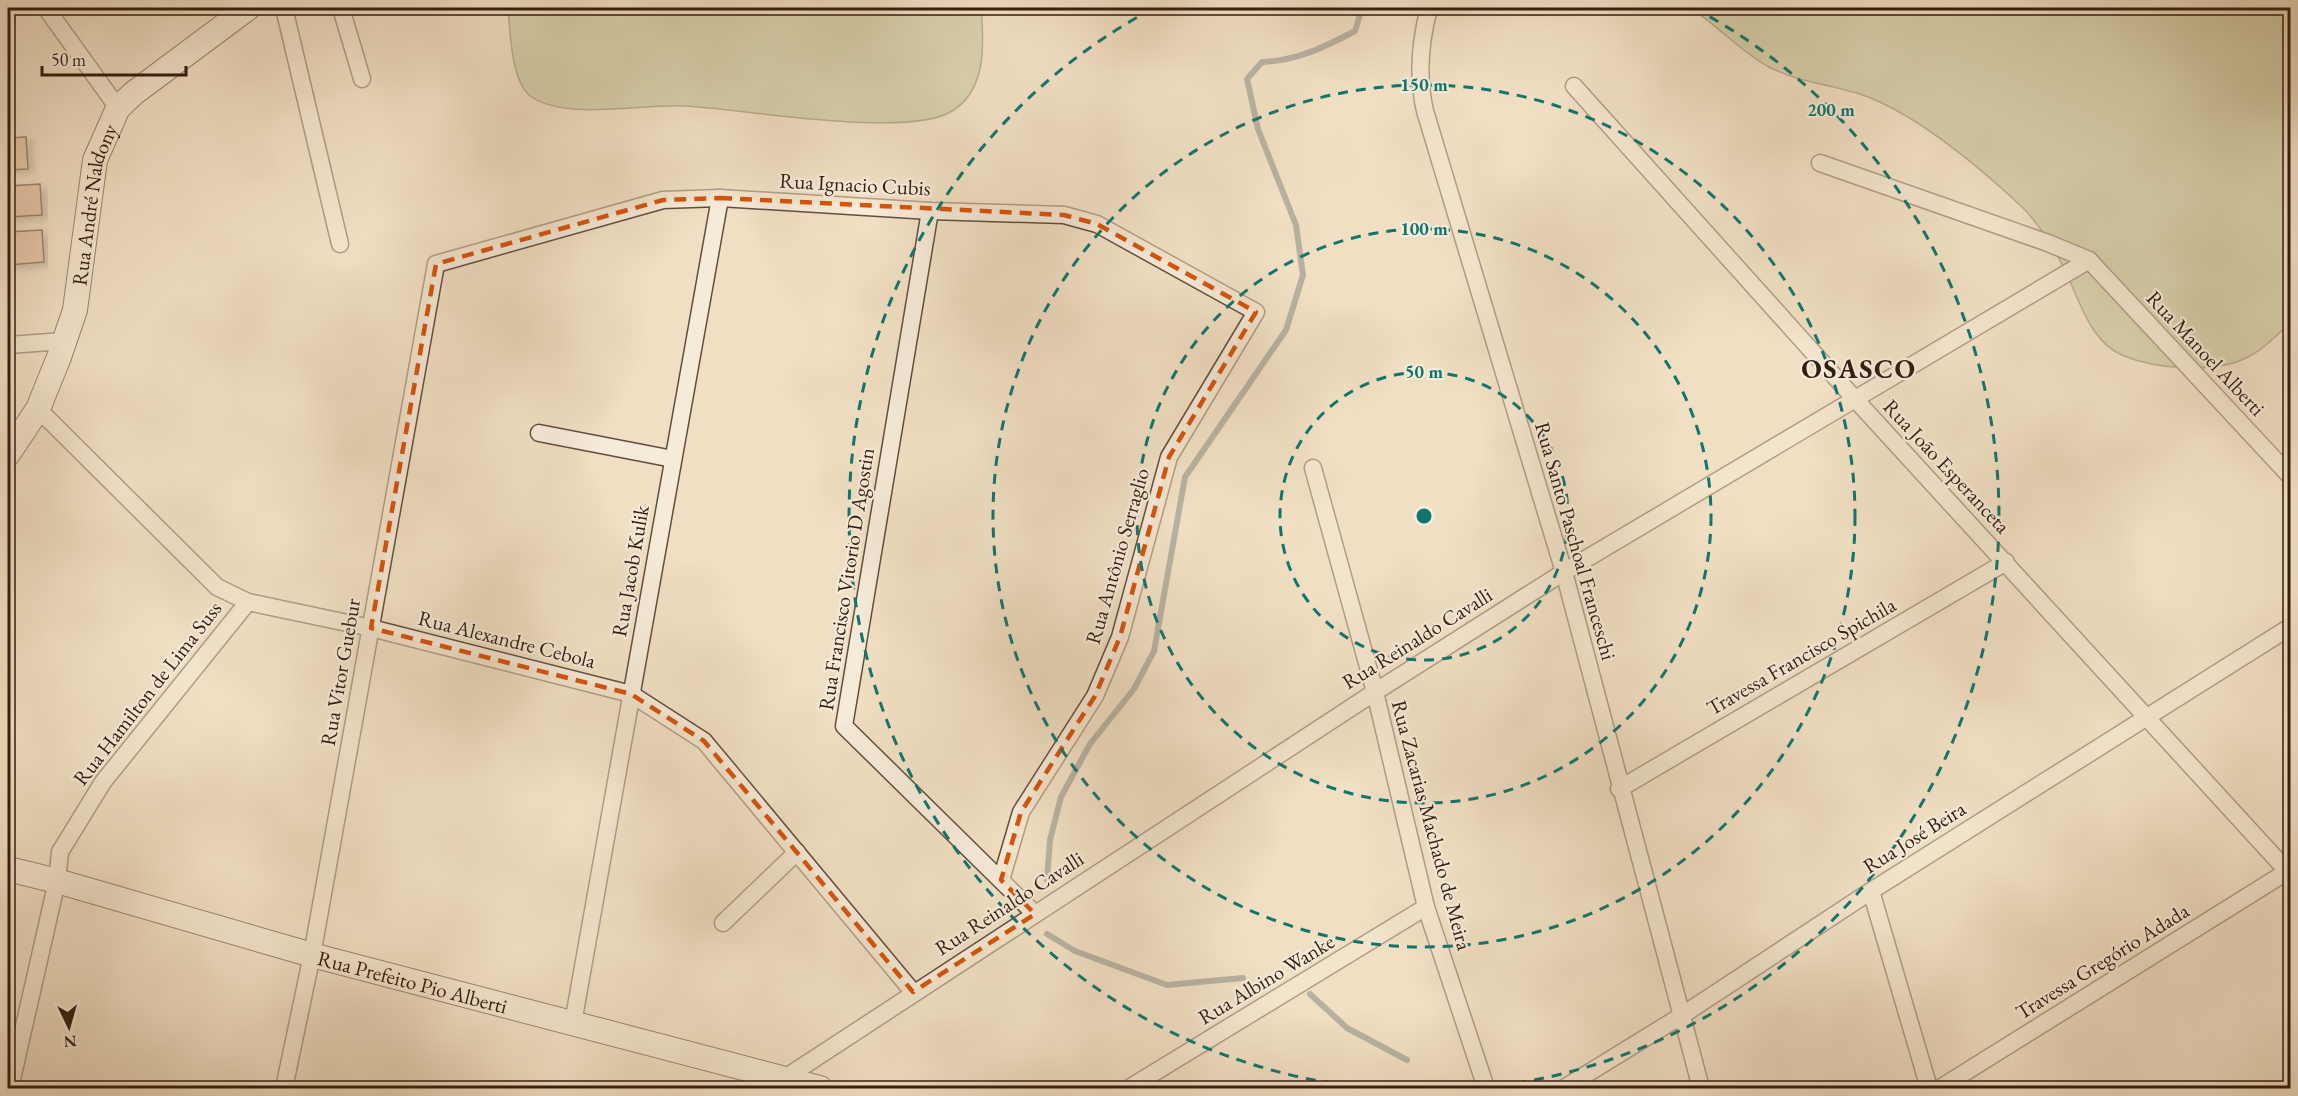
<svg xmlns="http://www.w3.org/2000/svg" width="2298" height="1096" viewBox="0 0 2298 1096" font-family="'EB Garamond',serif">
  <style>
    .green { fill: #bcc192; stroke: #786f52; stroke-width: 1.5 }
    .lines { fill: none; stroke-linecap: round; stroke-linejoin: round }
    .stream { stroke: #747b79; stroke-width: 6 }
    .building { fill: #e2ae8c; stroke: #331d11; stroke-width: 1.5; filter: url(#shadow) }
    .minor-casing { stroke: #624e3e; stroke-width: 19 }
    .secondary-casing { stroke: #331d11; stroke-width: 26 }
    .minor { stroke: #f6ead8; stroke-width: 16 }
    .secondary { stroke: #f6ead8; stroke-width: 24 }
    .marked { fill: none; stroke: #d6530c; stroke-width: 4.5; stroke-dasharray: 12 8; stroke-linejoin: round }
    .ring { fill: none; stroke: #0f766e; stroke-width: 3; stroke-dasharray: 10 8 }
    .labels { text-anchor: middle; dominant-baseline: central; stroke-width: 4.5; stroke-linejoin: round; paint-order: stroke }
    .street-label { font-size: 21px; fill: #331d11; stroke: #f6ead8 }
    .district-label { font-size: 27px; font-weight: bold; letter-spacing: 1.5px; fill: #331d11; stroke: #f6ead8 }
    .centre { fill: #0f766e; stroke: #f6ead8; stroke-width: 3 }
    .ring-label { font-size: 18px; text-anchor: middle; font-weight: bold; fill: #0f766e; stroke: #f6ead8; stroke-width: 4.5; stroke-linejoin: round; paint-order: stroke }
  </style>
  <defs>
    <filter id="shadow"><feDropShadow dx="6" dy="4" stdDeviation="3" flood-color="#0004"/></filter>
  </defs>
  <rect width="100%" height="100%" fill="#f1dfc3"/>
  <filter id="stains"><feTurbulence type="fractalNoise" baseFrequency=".00333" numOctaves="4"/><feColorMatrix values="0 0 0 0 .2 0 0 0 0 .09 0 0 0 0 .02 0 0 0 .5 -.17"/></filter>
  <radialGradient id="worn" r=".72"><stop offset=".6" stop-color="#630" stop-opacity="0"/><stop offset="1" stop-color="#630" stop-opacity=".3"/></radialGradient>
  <g class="green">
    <path d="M 508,8 L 981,8 C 984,43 987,90 952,111 C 909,139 742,109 686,106 C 643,103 563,122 529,95 C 511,79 510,30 508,8 Z"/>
    <path d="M 1690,8 L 2290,8 L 2290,323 C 2277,335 2264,349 2248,357 C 2216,374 2156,369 2124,356 C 2089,342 2079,298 2064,268 C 2052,245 2039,223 2020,205 C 1979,167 1925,121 1873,99 C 1841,85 1801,84 1769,67 C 1739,51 1718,25 1690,8 Z"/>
  </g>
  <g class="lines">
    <g class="stream">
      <path d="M 1047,880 L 1050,840 L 1061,797 L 1090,744 L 1134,689 L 1154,651 L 1185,477 L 1286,330 L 1303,275 L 1296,225 L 1258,129 L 1247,79 L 1262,62 C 1296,61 1325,47 1355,31 L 1362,8"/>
      <polyline points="1047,934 1075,951 1167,985 1243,978"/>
      <polyline points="1310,994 1347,1028 1407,1060"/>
    </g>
  </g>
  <g class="building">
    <polygon points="26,137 28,169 8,170 8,138"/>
    <polygon points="40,184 42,215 8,217 8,186"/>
    <polygon points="42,230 44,262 8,265 8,232"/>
  </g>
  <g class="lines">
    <defs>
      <g id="minor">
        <polyline points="46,8 118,108"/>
        <polyline points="284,8 340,244"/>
        <polyline points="341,8 362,79"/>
        <path d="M 1429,8 C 1420,42 1417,76 1425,111 L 1564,572 L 1701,1088"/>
        <polyline points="1574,86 1854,398 2290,874"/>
        <polyline points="1820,163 2048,243 2089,260 2290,476"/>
        <polyline points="930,211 844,726 1035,914"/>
        <polyline points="8,345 64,341"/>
        <polyline points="38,409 217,587 248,602 371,628 631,694 704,741 913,992"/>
        <polyline points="539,433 673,459"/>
        <polyline points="1313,468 1375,692 1426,907 1486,1088"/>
        <polyline points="1619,789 2006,562"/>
        <polyline points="1871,891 1929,1088"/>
        <polyline points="723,923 797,852"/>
        <polyline points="573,1023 720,198"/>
        <polyline points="785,1078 1375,692 1564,572 2089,260"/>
        <polyline points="10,1088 57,881 60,852 103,782 248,602"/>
        <polyline points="284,1088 312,955 436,264 663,200 720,198 930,211 1064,215 1097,224 1256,312 1169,457 1120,637 1095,696 1021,812 1001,880"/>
        <polyline points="1129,1088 1426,907"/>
        <polyline points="1564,1088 1681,1016 1871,891 2290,627"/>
        <polyline points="1940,1088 2288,871"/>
      </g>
      <g id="secondary">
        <path id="s1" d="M 8,454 L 38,409 L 59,357 L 75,310 L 95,160 L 118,108 L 134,93 L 248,8"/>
        <path id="s2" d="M 8,869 L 57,881 L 312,955 L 820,1088"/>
      </g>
    </defs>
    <use href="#minor" class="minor-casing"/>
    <use href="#secondary" class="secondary-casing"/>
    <use href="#minor" class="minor"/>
    <use href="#secondary" class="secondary"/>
  </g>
  <path d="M0 0H2298V1096H0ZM 720,198 L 1064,215 L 1097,224 L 1256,312 L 1169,457 L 1120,637 L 1095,696 L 1021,812 L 1001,880 L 1035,914 L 913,992 L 704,741 L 631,694 L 371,628 L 436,264 L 663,200 Z" fill="#f1dfc3" fill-opacity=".55" fill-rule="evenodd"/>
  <path class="marked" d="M 720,198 L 1064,215 L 1097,224 L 1256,312 L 1169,457 L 1120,637 L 1095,696 L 1021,812 L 1001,880 L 1035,914 L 913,992 L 704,741 L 631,694 L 371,628 L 436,264 L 663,200 Z"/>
  <g class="ring">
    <circle cx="1424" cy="516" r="144"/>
    <circle cx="1424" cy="516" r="287"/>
    <circle cx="1424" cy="516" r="431"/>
    <path d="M1369 1088A575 575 0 0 1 1154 8M1694 8A575 575 0 0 1 1479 1088"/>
  </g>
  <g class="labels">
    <g class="street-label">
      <text transform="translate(855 184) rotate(3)">Rua Ignacio Cubis</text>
      <text stroke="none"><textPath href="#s1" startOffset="267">Rua André Naldony</textPath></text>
      <text transform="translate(2206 353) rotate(47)">Rua Manoel Alberti</text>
      <text transform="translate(1947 466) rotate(47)">Rua João Esperanceta</text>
      <text transform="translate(1576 541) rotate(74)">Rua Santo Paschoal Franceschi</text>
      <text transform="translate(1117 556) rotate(-74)">Rua Antônio Serraglio</text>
      <text transform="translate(630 571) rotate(-80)">Rua Jacob Kulik</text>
      <text transform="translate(846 579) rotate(-81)">Rua Francisco Vitorio D Agostin</text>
      <text transform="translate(1417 638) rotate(-32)">Rua Reinaldo Cavalli</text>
      <text transform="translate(507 639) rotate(14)">Rua Alexandre Cebola</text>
      <text transform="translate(1801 656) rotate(-30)">Travessa Francisco Spichila</text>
      <text transform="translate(340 672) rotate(-80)">Rua Vitor Guebur</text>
      <text transform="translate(147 693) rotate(-52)">Rua Hamilton de Lima Suss</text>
      <text transform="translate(1432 825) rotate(75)">Rua Zacarias Machado de Meira</text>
      <text transform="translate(1914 837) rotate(-32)">Rua José Beira</text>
      <text transform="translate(1009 903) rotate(-33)">Rua Reinaldo Cavalli</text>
      <text transform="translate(2102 961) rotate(-32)">Travessa Gregório Adada</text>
      <text transform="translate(1266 979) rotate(-31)">Rua Albino Wanke</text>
      <text stroke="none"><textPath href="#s2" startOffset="420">Rua Prefeito Pio Alberti</textPath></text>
    </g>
    <g class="district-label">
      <text x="1859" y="368">OSASCO</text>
    </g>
  </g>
  <circle cx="1424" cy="516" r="9" class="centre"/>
  <g class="ring-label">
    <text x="1424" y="91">150 m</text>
    <text x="1831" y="116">200 m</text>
    <text x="1424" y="235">100 m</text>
    <text x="1424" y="378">50 m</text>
  </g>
  <rect width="2298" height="1096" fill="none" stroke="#f1dfc3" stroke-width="30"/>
  <rect x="9" y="9" width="2280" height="1078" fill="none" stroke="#331d11" stroke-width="3"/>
  <rect x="15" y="15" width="2268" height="1066" fill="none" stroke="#331d11" stroke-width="1.5"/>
  <g transform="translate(69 1027) rotate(175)" stroke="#f6ead8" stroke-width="4.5" paint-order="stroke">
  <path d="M0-4.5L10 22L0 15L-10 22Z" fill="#331d11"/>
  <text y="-9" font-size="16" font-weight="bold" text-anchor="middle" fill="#331d11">N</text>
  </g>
  <path d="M42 66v9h144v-9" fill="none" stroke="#331d11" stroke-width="3"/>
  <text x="51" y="66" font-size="18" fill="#331d11" stroke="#f6ead8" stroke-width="4.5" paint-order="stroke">50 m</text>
  <rect width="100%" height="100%" filter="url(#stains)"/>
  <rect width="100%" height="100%" fill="url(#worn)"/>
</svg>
